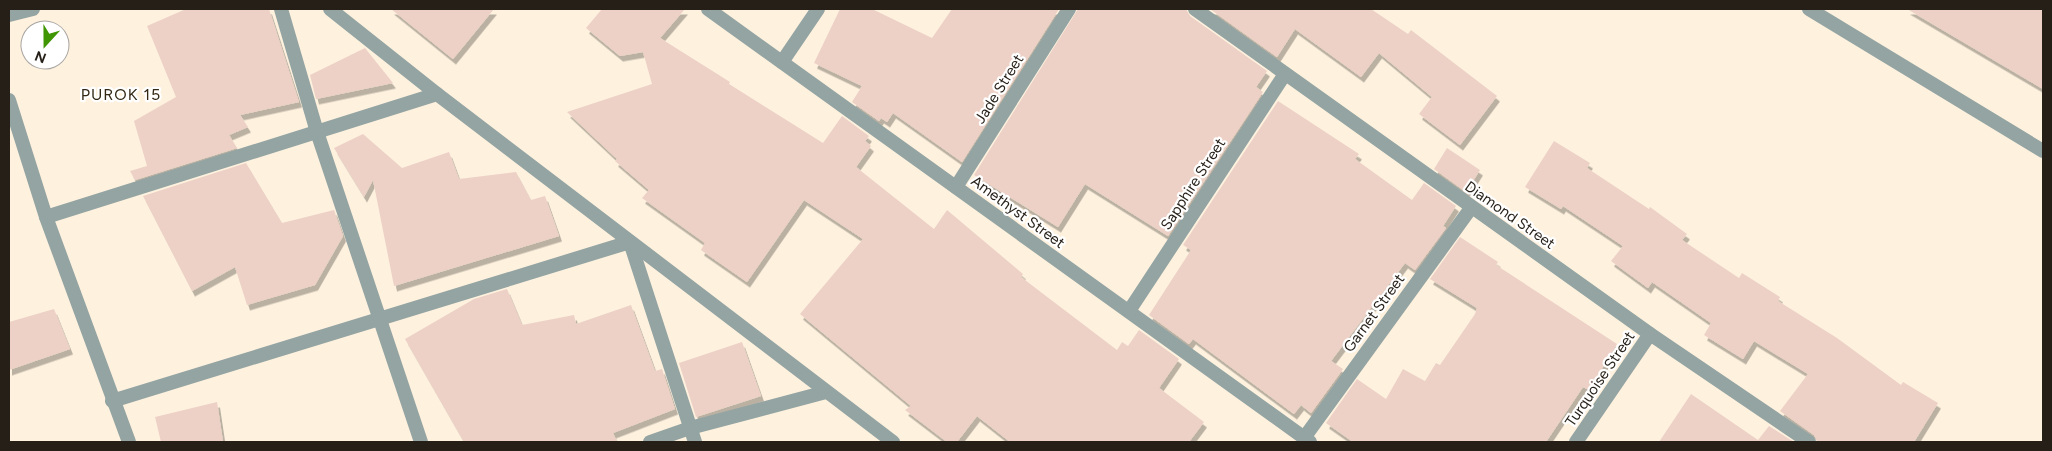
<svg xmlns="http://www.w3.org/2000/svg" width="2052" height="451" viewBox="0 0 2052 451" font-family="Figtree,sans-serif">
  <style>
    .building { fill: #edd1c6; filter: url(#shadow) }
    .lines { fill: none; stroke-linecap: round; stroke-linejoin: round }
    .service { stroke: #93a4a3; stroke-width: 14 }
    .minor { stroke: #93a4a3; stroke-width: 14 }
    .labels { text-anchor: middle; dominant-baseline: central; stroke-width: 4.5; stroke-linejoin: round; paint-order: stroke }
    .street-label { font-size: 15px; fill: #251f17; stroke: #fff }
    .neighbourhood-label { font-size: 16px; letter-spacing: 1px; fill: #332715; stroke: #fff }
  </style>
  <defs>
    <filter id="shadow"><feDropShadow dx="3" dy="5.5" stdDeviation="0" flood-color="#0004"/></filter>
  </defs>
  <rect width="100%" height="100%" fill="#fef1de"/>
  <g class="building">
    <polygon points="186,9 269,9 299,102 240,115 248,127 229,135 237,148 135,180 130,171 147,166 134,121 176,97 147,26"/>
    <polygon points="391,9 494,9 453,59"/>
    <polygon points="602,9 685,9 660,38 730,82 729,84 823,143 842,116 869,136 865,141 871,146 856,167 934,229 947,210 1023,274 1021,277 1117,350 1122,342 1128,346 1139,330 1179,359 1159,388 1204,422 1189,442 1010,442 977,416 957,442 947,442 905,410 911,406 800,314 863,239 804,200 747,282 701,250 705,243 642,198 649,190 615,161 617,159 567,112 652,84 643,52 620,56 586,28"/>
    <polygon points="840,9 872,9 932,38 952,9 1059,9 962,162 893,113 887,122 881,118 879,121 852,102 862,86 814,63"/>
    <polygon points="1078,9 1186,9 1190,16 1267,71 1256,87 1263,92 1168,236 1085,184 1058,227 974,175"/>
    <polygon points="1210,9 1371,9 1408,34 1411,30 1497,96 1460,145 1419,114 1432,97 1379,53 1361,77 1295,29 1277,57"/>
    <polygon points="1907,9 2043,9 2043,89"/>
    <polygon points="365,48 393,83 316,99 310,75"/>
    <polygon points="1278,101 1359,154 1355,159 1412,200 1424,183 1456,206 1443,226 1446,228 1415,270 1405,263 1331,361 1343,369 1311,413 1301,405 1294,414 1193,339 1189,344 1149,315 1191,250 1183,245"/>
    <polygon points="363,134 402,168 449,152 459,179 516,172 531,200 545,196 559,236 394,286 373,180 364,197 334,148"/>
    <polygon points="1554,141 1590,163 1587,168 1649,209 1650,207 1687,234 1682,240 1739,278 1742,273 1780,297 1778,301 1837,338 1901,385 1903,382 1938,403 1914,442 1818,442 1814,435 1780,411 1808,374 1754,341 1743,359 1704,335 1711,323 1652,282 1648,288 1611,261 1623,246 1563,206 1561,209 1525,187"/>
    <polygon points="1447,148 1480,170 1466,192 1434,169"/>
    <polygon points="246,163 282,223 334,210 343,236 315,285 247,305 235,267 192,291 143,196"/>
    <polygon points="1460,237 1498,262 1496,265 1617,344 1589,390 1583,387 1546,442 1353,442 1326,423 1357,379 1386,399 1403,369 1425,381 1436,363 1440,365 1475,314 1477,308 1430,279"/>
    <polygon points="507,289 522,325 574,315 576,324 631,305 655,371 662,369 675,409 613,433 617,442 464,442 405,339 474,299"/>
    <polygon points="54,309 70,349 9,370 9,322"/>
    <polygon points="742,342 761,396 696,417 679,363"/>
    <polygon points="1691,394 1758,440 1769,426 1794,442 1659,442"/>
    <polygon points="217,402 223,442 161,442 155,417"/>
  </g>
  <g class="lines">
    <g class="service">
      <polyline points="281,9 317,132 421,442"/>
      <polyline points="1809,9 2043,151"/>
      <polyline points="9,15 33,9"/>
      <polyline points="46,217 437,94"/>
      <polyline points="112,401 630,242 695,442"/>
      <polyline points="650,442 690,428 826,392"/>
    </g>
    <g class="minor">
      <polyline points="330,9 437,94 893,442"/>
      <polyline points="708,9 1310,442"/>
      <polyline points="1195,9 1650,334 1809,442"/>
      <polyline points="782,62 818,9"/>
      <polyline points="9,100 46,217 129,442"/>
      <polyline points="956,187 1069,9"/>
      <polyline points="1129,311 1285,74"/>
      <polyline points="1304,438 1471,208"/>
      <polyline points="1576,442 1650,334"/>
    </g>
  </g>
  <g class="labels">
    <g class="street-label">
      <text transform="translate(999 89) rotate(-58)">Jade Street</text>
      <text transform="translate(1193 184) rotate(-57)">Sapphire Street</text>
      <text transform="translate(1018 212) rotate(36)">Amethyst Street</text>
      <text transform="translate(1510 215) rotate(35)">Diamond Street</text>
      <text transform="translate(1374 313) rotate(-54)">Garnet Street</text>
      <text transform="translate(1600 379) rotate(-56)">Turquoise Street</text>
    </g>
    <g class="neighbourhood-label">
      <text x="121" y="94">PUROK 15</text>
    </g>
  </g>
  <rect width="2052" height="451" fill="none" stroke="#251f17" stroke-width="20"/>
  <g transform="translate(45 45) rotate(201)"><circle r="24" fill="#ffffff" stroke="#a8a5a2"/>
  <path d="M0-4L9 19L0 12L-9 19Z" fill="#409503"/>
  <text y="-8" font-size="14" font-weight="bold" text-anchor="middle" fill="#251f17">N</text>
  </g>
</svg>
